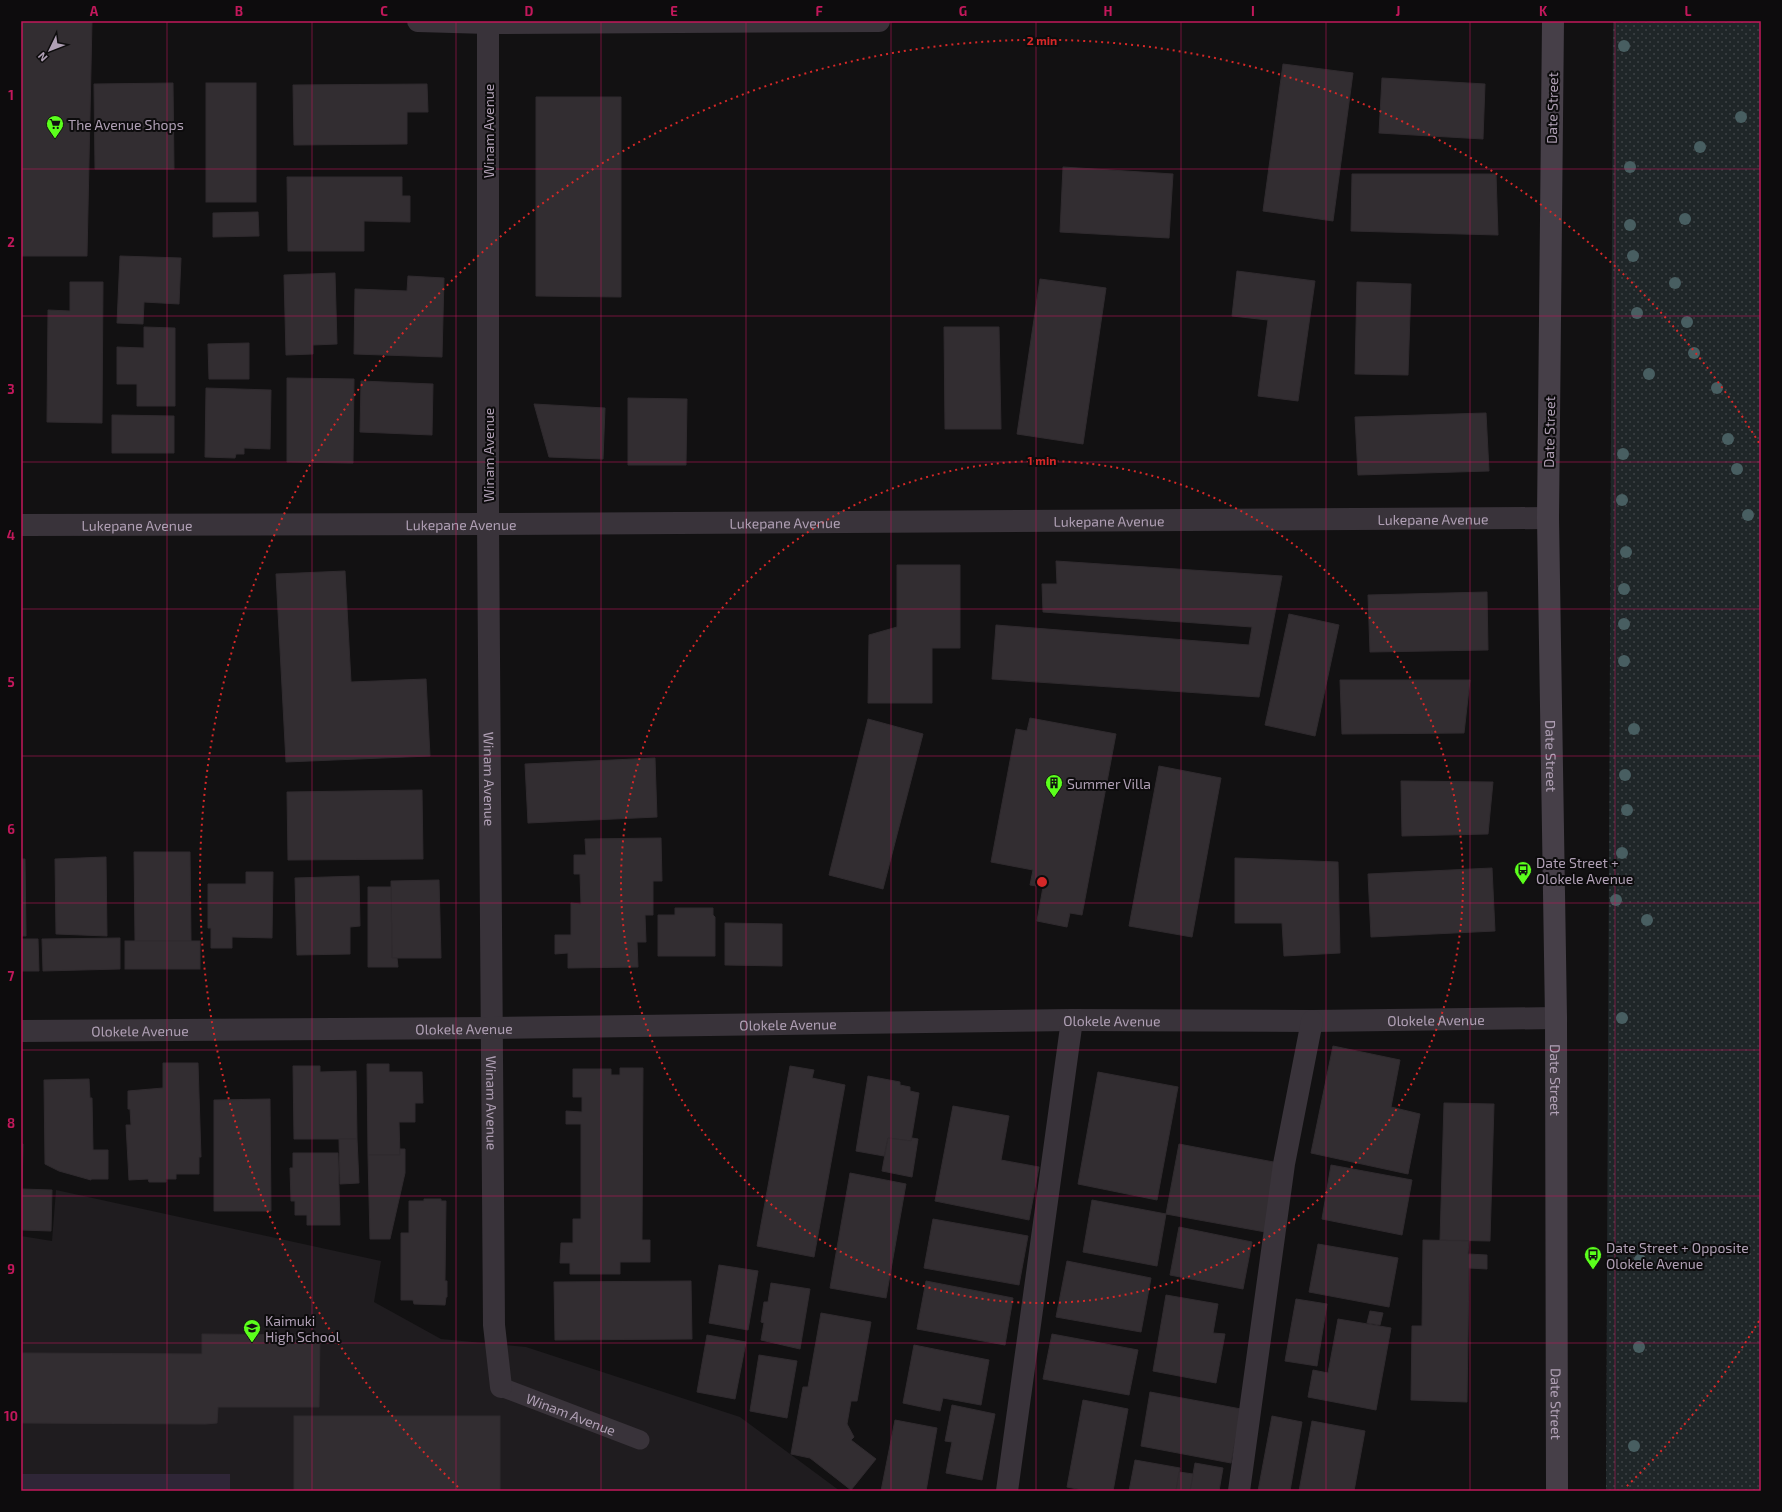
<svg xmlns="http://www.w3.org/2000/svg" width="1782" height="1512" viewBox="0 0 1782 1512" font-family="'Exo 2',sans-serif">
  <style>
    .built { fill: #1f1c1f }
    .grass { fill: url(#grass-dots) }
    .water { fill: #2f2637 }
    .building { fill: #322d31; stroke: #2f2a2e }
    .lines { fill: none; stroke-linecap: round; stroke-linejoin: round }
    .lane { stroke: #39333a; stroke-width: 19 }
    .street { stroke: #39333a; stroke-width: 22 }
    .secondary { stroke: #463f48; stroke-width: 22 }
    .tree { fill: #485e61 }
    .grid { fill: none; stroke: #c2185b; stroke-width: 1; stroke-opacity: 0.55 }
    .ring { fill: none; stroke: #d62828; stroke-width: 2; stroke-dasharray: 2 4 }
    .labels { text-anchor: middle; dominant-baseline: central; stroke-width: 4; stroke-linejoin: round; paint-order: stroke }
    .street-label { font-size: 14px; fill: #b0a0b5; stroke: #0d0c0d }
    .poi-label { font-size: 14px; fill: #b0a0b5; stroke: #0d0c0d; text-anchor: start }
    .centre { fill: #d62828; stroke: #0d0c0d; stroke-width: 2 }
    .ring-label { font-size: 12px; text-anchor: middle; font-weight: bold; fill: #d62828; stroke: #0d0c0d; stroke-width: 4; stroke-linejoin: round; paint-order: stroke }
    .neatline { fill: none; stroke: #c2185b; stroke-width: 1.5 }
    .grid-label { font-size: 13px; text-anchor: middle; font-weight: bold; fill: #c2185b }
  </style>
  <defs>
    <pattern id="grass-dots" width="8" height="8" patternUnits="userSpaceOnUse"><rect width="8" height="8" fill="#1f2628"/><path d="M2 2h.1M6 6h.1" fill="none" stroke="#3d4245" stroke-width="1.8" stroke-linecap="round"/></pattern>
  </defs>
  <rect width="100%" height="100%" fill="#121112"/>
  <polygon class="built" points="56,1190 381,1261 374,1302 441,1339 526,1347 740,1417 840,1491 21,1491 21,1236 52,1241"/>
  <polygon class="grass" points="1613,21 1761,21 1761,1491 1606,1491"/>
  <rect class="water" x="21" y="1474" width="209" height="17"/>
  <g class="building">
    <polygon points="21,21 92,21 87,256 21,256"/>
    <polygon points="1283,64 1353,73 1333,221 1263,211"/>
    <polygon points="1382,78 1485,84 1483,139 1379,133"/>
    <polygon points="173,83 174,169 95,169 94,84"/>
    <rect x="206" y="83" width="50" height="119"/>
    <polygon points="427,84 428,112 407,112 407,144 294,145 293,85"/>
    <polygon points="536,97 621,97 621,297 536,296"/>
    <polygon points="1063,167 1173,174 1169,238 1060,232"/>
    <polygon points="1352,174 1496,174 1498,235 1351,231"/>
    <polygon points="287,177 402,177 402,196 410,196 410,222 364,221 364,251 288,251"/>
    <polygon points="258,212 259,236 213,237 213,213"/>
    <polygon points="120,256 181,258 179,304 144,302 143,324 117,323"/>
    <polygon points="1237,271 1315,281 1298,401 1258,396 1268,320 1232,316"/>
    <polygon points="335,273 337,344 313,345 313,354 286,355 284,275"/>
    <polygon points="408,276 444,278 442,357 354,354 355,289 407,291"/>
    <polygon points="1040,279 1106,288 1083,444 1017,434"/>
    <polygon points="70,282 103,282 102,423 47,422 48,310 70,311"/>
    <polygon points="1357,282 1411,284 1408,375 1355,374"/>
    <polygon points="144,327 175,328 175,406 137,406 137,384 117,384 117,347 144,348"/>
    <polygon points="944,327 999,327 1001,429 945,429"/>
    <polygon points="249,343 249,379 209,379 208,344"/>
    <polygon points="287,378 354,379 353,463 287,462"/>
    <polygon points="361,381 433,384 432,435 360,432"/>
    <polygon points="206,388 271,390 270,449 244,448 244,454 236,454 235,458 205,457"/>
    <polygon points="628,398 687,399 686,465 628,465"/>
    <polygon points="534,404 605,408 603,459 549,457"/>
    <polygon points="1486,413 1489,471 1358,475 1355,417"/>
    <polygon points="112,415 174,416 174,453 112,453"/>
    <polygon points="1056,561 1282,576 1259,697 992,679 996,625 1249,645 1252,627 1043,612 1042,584 1057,584"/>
    <polygon points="897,565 960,565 960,648 932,648 932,703 868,703 869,635 897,627"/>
    <polygon points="345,571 351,682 426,679 430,756 286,762 276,574"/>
    <polygon points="1487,592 1488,650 1370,652 1368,595"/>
    <polygon points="1289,614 1339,625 1315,736 1265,725"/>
    <polygon points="1340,680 1470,680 1464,733 1342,734"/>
    <polygon points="1030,718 1116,734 1082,915 1070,913 1067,927 1037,921 1043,887 1030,885 1033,870 991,862 1016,729 1027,731"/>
    <polygon points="868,719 923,734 883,889 829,875"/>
    <polygon points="655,758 657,817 528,823 525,764"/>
    <polygon points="1159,766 1221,778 1192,937 1129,926"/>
    <polygon points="1401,781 1493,782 1488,834 1402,836"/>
    <polygon points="422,790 423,859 288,860 287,792"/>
    <polygon points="661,838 662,881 653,881 653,915 645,915 646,942 637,942 638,967 568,968 568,953 555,954 555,935 571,935 571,903 581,904 580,874 574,874 574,855 586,855 585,839"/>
    <polygon points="134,852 190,852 191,941 135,941"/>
    <polygon points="106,857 107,936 56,934 55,859"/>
    <polygon points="1235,858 1338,862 1340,953 1284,956 1282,923 1235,923"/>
    <polygon points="21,859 25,859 26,936 21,936"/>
    <polygon points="1492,868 1495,931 1371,937 1368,874"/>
    <polygon points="246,872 273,872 272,938 232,937 232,948 211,948 211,928 208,928 208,884 246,884"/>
    <polygon points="359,876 360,926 350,927 350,954 297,955 295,878"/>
    <polygon points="439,880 441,958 392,958 391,881"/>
    <polygon points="368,887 391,887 392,958 397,958 398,967 368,967"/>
    <polygon points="675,908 713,908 713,915 715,917 715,956 658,956 658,915 675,915"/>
    <polygon points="725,923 782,924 782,966 725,965"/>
    <polygon points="120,938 120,969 43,971 42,939"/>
    <polygon points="21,939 38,939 39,971 21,971"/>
    <rect x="125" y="941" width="75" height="28"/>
    <polygon points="1333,1046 1400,1060 1391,1107 1420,1114 1408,1174 1311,1153"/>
    <polygon points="163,1063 198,1063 201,1157 199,1157 199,1174 176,1174 176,1179 166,1179 166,1182 149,1182 148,1179 129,1180 126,1125 131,1125 130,1109 128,1109 128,1091 163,1088"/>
    <polygon points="367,1064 389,1064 389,1072 422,1072 423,1103 415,1103 415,1122 399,1122 400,1155 368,1155"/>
    <polygon points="293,1066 320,1066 320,1072 356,1071 357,1139 294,1139"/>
    <polygon points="790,1066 814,1070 812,1078 845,1085 814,1257 757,1246"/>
    <polygon points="620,1068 643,1068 642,1240 650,1240 650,1262 620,1262 620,1274 570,1274 570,1263 560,1263 561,1243 573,1243 573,1219 581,1219 581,1124 566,1124 566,1111 582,1112 582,1097 573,1097 573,1069 611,1069 611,1075 620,1075"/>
    <polygon points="1098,1072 1178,1087 1157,1200 1078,1184"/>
    <polygon points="868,1076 900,1082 900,1085 910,1087 910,1091 919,1093 911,1141 888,1138 884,1156 856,1151"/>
    <polygon points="89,1079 90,1098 92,1098 93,1150 108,1150 108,1179 91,1179 91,1180 59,1171 45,1164 44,1080"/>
    <polygon points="270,1099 271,1211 214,1211 214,1100"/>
    <polygon points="1444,1103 1494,1104 1490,1241 1440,1240"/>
    <polygon points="953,1106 1009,1116 1001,1160 1039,1167 1029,1220 935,1201"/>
    <polygon points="888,1138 911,1141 912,1138 918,1139 912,1177 882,1171"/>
    <polygon points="339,1139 357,1139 359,1183 340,1184"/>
    <polygon points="21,1144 23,1144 22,1189 52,1190 51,1231 21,1230"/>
    <polygon points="1179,1144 1284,1164 1271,1233 1166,1214"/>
    <polygon points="400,1149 405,1149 405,1173 390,1239 370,1239 368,1155 400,1155"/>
    <polygon points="293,1153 338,1153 340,1225 307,1225 307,1215 295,1215 295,1201 291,1201 290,1168 293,1168"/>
    <polygon points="1331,1165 1412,1180 1402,1235 1322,1219"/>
    <polygon points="850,1173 906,1184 886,1298 830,1288"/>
    <polygon points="424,1199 441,1199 441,1201 446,1201 445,1281 447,1281 447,1297 446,1297 445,1305 414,1304 413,1300 401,1300 401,1233 409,1233 409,1201 424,1201"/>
    <polygon points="1092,1200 1166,1214 1157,1266 1083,1252"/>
    <polygon points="933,1219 1028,1236 1019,1285 924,1268"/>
    <polygon points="1179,1227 1252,1242 1243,1289 1170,1275"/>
    <polygon points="1423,1240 1469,1241 1468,1254 1487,1255 1487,1269 1469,1268 1467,1402 1411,1400 1412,1326 1422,1326"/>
    <polygon points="1318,1244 1398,1258 1389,1307 1309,1292"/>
    <polygon points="1067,1261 1151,1278 1141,1332 1056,1317"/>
    <polygon points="719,1265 758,1271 748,1330 709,1323"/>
    <polygon points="691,1281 692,1339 555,1340 554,1282"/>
    <polygon points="926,1281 1013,1298 1005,1345 917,1329"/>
    <polygon points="771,1283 810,1289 800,1349 761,1340 764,1323 761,1322 764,1302 768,1302"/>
    <polygon points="1166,1295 1218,1304 1213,1333 1225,1334 1216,1383 1153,1371"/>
    <polygon points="1296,1299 1327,1304 1317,1366 1285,1361"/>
    <polygon points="1370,1311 1383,1313 1380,1325 1367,1323"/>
    <polygon points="821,1313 871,1322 857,1401 851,1401 847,1424 854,1437 851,1440 876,1459 851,1490 810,1458 791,1454 803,1387 808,1387"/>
    <polygon points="1338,1319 1391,1328 1376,1410 1308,1397 1313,1370 1328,1373"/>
    <polygon points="202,1334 320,1335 319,1407 218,1407 217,1423 205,1424 21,1423 21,1353 202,1354"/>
    <polygon points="1052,1334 1138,1350 1129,1395 1043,1379"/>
    <polygon points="707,1335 746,1342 735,1399 697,1392"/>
    <polygon points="914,1345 989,1360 981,1405 943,1398 940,1411 903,1403"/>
    <polygon points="759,1355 797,1361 787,1418 750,1411"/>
    <polygon points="1150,1392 1241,1409 1231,1463 1141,1446"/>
    <polygon points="1083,1400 1128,1409 1113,1491 1088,1491 1067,1487"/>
    <polygon points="952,1405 995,1414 982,1480 946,1473 952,1442 945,1441"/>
    <rect x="294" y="1416" width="206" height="75"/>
    <polygon points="1272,1416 1302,1422 1290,1491 1258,1491"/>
    <polygon points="895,1420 937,1428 926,1491 881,1491"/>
    <polygon points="1312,1421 1365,1431 1354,1491 1299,1491"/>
    <polygon points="1135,1460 1180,1468 1176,1491 1129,1491"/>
    <polygon points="1195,1463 1223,1468 1219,1491 1190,1491"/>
    <polygon points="1179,1472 1193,1474 1190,1491 1176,1491"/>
  </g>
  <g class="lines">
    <path class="lane" id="s1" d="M 501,1387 L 640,1440"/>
    <g class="street">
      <polyline points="418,21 488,23 879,21"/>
      <path id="s2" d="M 488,21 L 488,524 L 494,1325 L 501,1387"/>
      <path id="s3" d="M 21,525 L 488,524 L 1548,518"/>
      <path id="s4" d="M 21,1031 L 492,1028 L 1072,1020 L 1312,1021 L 1556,1018"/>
      <polyline points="1007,1491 1072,1020"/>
      <polyline points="1239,1491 1284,1164 1312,1021"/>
    </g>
    <path class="secondary" id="s5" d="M 1553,21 L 1548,518 L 1556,1018 L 1557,1491"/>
  </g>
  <g class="tree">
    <circle cx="1624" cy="46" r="6"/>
    <circle cx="1741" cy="117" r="6"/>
    <circle cx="1700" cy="147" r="6"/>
    <circle cx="1630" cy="167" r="6"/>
    <circle cx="1685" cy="219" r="6"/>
    <circle cx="1630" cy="225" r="6"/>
    <circle cx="1633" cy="256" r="6"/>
    <circle cx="1675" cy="283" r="6"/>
    <circle cx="1637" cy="313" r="6"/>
    <circle cx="1687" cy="322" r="6"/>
    <circle cx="1694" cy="353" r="6"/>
    <circle cx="1649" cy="374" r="6"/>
    <circle cx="1717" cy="388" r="6"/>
    <circle cx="1728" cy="439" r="6"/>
    <circle cx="1623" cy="454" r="6"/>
    <circle cx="1737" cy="469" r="6"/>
    <circle cx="1622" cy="500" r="6"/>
    <circle cx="1748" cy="515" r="6"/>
    <circle cx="1626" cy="552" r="6"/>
    <circle cx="1624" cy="589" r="6"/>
    <circle cx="1624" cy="624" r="6"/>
    <circle cx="1624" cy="661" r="6"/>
    <circle cx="1634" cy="729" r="6"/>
    <circle cx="1625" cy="775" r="6"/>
    <circle cx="1627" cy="810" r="6"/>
    <circle cx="1622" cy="853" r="6"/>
    <circle cx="1616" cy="900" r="6"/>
    <circle cx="1647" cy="920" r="6"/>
    <circle cx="1622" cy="1018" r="6"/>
    <circle cx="1640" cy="1260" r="6"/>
    <circle cx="1639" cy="1347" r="6"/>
    <circle cx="1634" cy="1446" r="6"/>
  </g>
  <path class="grid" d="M 167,21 L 167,1491M 312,21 L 312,1491M 456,21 L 456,1491M 601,21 L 601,1491M 746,21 L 746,1491M 891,21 L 891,1491M 1036,21 L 1036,1491M 1181,21 L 1181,1491M 1326,21 L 1326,1491M 1470,21 L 1470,1491M 1615,21 L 1615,1491M 21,169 L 1761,169M 21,316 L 1761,316M 21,462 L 1761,462M 21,609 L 1761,609M 21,756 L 1761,756M 21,903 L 1761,903M 21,1050 L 1761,1050M 21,1196 L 1761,1196M 21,1343 L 1761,1343"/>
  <g class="ring">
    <circle cx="1042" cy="882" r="421"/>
    <path d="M1759 1321A841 841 0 0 1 1626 1487M458 1487A841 841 0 1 1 1759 443"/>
  </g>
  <defs>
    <symbol id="supermarket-pin" viewBox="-11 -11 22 30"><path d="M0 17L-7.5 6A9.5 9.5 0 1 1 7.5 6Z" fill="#5bff1c" stroke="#0d0c0d"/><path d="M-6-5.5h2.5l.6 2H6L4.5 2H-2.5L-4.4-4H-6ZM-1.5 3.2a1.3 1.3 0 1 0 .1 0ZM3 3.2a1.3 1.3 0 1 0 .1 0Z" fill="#111"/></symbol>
    <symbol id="building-pin" viewBox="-11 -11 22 30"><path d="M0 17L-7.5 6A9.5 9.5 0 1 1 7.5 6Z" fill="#5bff1c" stroke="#0d0c0d"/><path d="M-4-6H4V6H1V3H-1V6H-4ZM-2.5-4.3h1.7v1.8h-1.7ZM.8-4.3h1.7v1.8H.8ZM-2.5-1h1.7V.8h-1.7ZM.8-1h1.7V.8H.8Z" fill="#111"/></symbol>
    <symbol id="bus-pin" viewBox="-11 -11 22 30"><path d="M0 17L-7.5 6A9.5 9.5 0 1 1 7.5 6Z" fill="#5bff1c" stroke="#0d0c0d"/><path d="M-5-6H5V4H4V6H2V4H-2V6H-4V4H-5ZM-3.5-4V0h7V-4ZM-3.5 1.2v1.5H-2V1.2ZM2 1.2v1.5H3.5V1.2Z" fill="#111"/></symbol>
    <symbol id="school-pin" viewBox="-11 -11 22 30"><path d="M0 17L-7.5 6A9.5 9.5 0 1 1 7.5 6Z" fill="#5bff1c" stroke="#0d0c0d"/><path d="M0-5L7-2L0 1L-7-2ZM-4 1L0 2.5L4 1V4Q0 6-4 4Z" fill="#111"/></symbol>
  </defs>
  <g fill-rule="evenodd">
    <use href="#supermarket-pin" x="45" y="114" width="20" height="27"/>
    <use href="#building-pin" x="1044" y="773" width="20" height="27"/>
    <use href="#bus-pin" x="1513" y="860" width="20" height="27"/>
    <use href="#bus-pin" x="1583" y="1245" width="20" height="27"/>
    <use href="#school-pin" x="242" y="1318" width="20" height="27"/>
  </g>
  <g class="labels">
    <g class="street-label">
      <text transform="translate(1552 108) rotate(-89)">Date Street</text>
      <text transform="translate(488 131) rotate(-90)">Winam Avenue</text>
      <text transform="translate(1549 432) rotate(-89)">Date Street</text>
      <text transform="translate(488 455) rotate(-90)">Winam Avenue</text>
      <text stroke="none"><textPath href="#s3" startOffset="1412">Lukepane Avenue</textPath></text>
      <text stroke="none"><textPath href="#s3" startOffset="1088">Lukepane Avenue</textPath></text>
      <text stroke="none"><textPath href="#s3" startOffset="764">Lukepane Avenue</textPath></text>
      <text stroke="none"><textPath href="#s3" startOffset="440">Lukepane Avenue</textPath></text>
      <text stroke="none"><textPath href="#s3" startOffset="116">Lukepane Avenue</textPath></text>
      <text stroke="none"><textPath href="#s5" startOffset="735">Date Street</textPath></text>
      <text stroke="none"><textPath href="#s2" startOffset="758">Winam Avenue</textPath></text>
      <text stroke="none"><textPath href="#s4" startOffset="1091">Olokele Avenue</textPath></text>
      <text stroke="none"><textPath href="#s4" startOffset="1415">Olokele Avenue</textPath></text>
      <text stroke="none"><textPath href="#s4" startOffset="767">Olokele Avenue</textPath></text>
      <text stroke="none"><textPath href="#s4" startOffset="443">Olokele Avenue</textPath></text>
      <text stroke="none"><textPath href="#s4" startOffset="119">Olokele Avenue</textPath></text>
      <text stroke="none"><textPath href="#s5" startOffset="1059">Date Street</textPath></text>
      <text stroke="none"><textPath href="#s2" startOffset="1082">Winam Avenue</textPath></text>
      <text stroke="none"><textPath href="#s5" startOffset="1383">Date Street</textPath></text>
      <text stroke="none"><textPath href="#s1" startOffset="75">Winam Avenue</textPath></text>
    </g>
    <g class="poi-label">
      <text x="68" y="124">The Avenue Shops</text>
      <text x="1067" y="783">Summer Villa</text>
      <text x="1536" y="862">Date Street +<tspan x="1536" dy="16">Olokele Avenue</tspan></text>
      <text x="1606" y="1247">Date Street + Opposite<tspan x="1606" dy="16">Olokele Avenue</tspan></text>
      <text x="265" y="1320">Kaimuki<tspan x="265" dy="16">High School</tspan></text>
    </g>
  </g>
  <circle cx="1042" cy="882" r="6" class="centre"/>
  <g class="ring-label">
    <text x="1042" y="45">2 min</text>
    <text x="1042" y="465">1 min</text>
  </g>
  <rect width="1782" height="1512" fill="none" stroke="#0d0c0d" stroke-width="44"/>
  <g transform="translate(50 50) rotate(227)" stroke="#0d0c0d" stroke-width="3" paint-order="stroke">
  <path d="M0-3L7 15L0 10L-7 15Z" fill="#b0a0b5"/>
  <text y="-6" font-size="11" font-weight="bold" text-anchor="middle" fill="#b0a0b5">N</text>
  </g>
  <rect x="22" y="22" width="1738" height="1468" class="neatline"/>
  <g class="grid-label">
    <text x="94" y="16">A</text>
    <text x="239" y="16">B</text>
    <text x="384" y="16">C</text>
    <text x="529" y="16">D</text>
    <text x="674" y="16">E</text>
    <text x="819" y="16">F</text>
    <text x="963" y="16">G</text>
    <text x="1108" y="16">H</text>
    <text x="1253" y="16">I</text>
    <text x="1398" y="16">J</text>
    <text x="1543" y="16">K</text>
    <text x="1688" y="16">L</text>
    <text x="11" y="100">1</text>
    <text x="11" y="247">2</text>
    <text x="11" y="394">3</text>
    <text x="11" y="540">4</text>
    <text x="11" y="687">5</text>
    <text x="11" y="834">6</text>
    <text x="11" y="981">7</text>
    <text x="11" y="1128">8</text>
    <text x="11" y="1274">9</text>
    <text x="11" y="1421">10</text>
  </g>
</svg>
